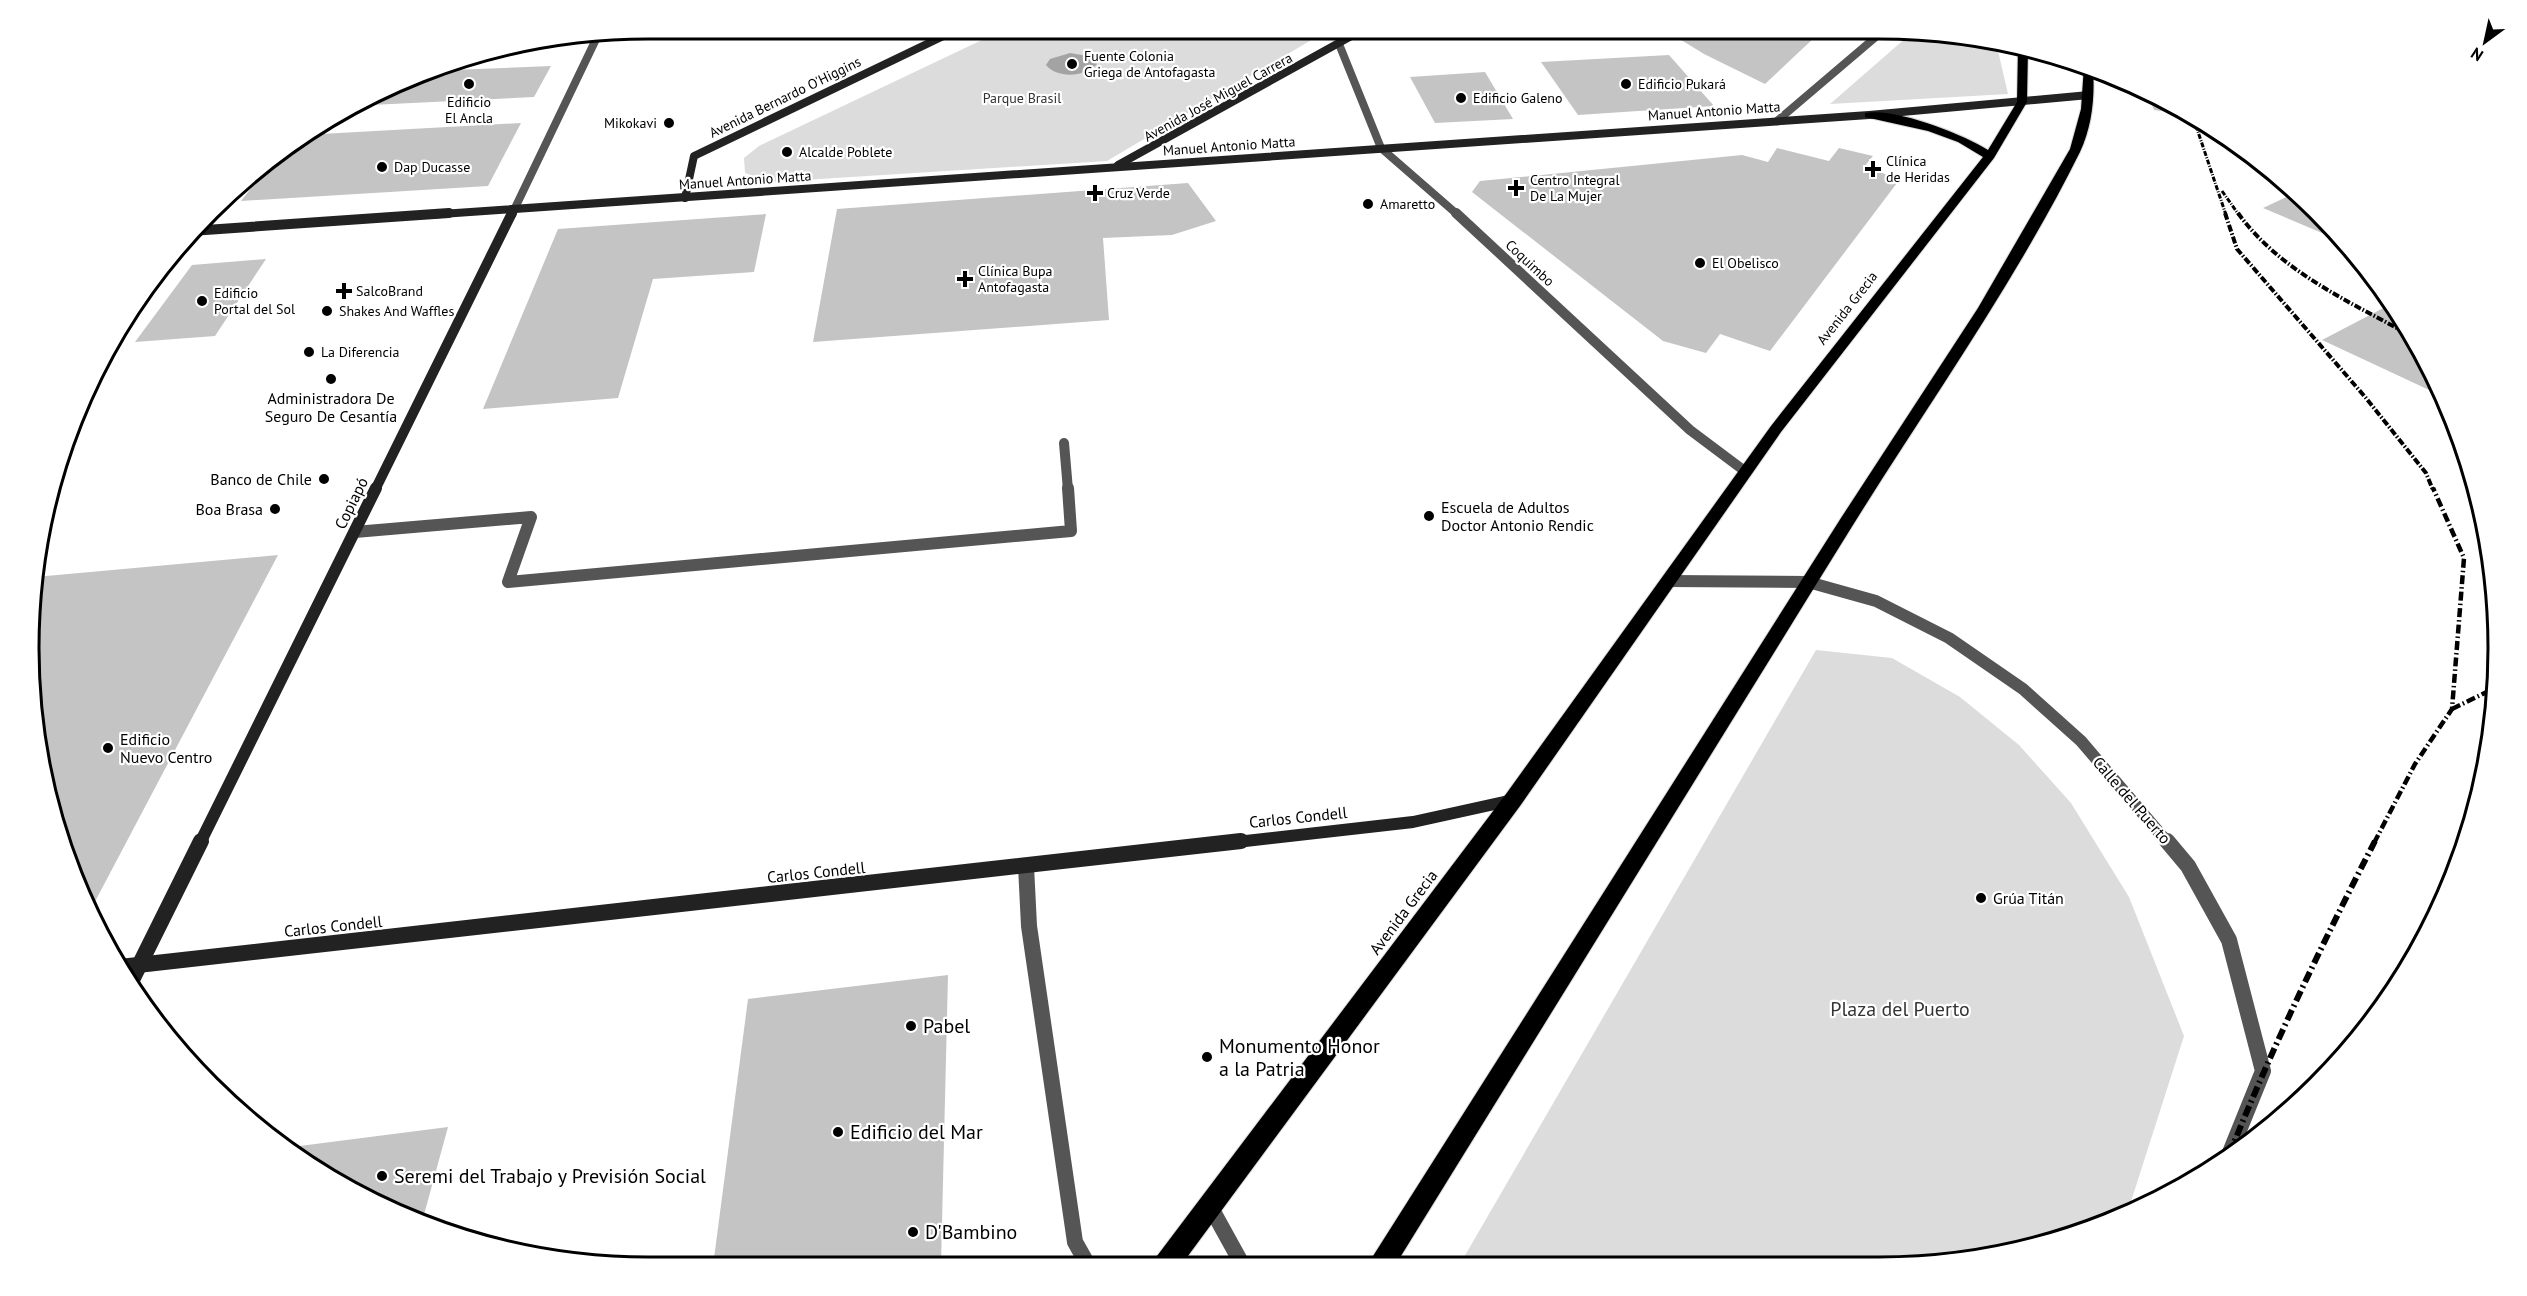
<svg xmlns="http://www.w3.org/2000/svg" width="2527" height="1296" viewBox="0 0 2527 1296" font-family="'PT Sans',sans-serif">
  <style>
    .green { fill: #dcdcdc }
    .water { fill: #a3a3a3 }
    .building { fill: #c4c4c4 }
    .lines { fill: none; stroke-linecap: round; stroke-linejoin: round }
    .highway-casing { stroke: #dbdbdb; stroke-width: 2 }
    .lane-far1 { stroke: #555; stroke-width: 10 }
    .lane { stroke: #555; stroke-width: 12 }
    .street-far3 { stroke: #555; stroke-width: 8 }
    .street-far2 { stroke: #555; stroke-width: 10 }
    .street-far1 { stroke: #555; stroke-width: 12 }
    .street { stroke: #555; stroke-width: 16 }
    .secondary-far3 { stroke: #222; stroke-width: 8 }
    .secondary-far2 { stroke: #222; stroke-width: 10 }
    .secondary-far1 { stroke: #222; stroke-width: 12 }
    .secondary { stroke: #222; stroke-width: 16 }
    .highway { fill: #000; fill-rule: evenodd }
    .rail-far3 { stroke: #000; stroke-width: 3; stroke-dasharray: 5 1.5 1 1.5; stroke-linecap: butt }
    .rail-far2 { stroke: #000; stroke-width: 4; stroke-dasharray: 7 2 1.5 2; stroke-linecap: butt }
    .rail-far1 { stroke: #000; stroke-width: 4.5; stroke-dasharray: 9 3 1.5 3; stroke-linecap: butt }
    .rail { stroke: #000; stroke-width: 6; stroke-dasharray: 11 4 2 4; stroke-linecap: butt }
    .poi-dot { fill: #000; stroke: #fff; stroke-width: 2 }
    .labels { text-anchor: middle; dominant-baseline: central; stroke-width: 4.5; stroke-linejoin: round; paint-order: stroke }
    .far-poi-label { font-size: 14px; fill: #000; stroke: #fff; text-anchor: start }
    .far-street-label { font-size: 14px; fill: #000; stroke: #fff }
    .far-park-label { font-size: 14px; fill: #333; stroke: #fff }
    .poi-label { font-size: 16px; fill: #000; stroke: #fff; text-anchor: start }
    .street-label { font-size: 16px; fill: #000; stroke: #fff }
    .near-park-label { font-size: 20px; fill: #333; stroke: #fff }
    .near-poi-label { font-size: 20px; fill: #000; stroke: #fff; text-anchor: start }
    .rim { fill: none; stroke: #000; stroke-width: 3 }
  </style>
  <rect width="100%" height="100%" fill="#fff"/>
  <g class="green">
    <polygon points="1005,29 1330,29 1107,161 772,182 745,173 744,158 759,146"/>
    <polygon points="1915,30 1996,42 2008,94 1830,104"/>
    <polygon points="1816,650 1892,658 1960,697 2019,745 2071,803 2129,897 2184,1036 2127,1214 2116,1220 1960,1262 1460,1264"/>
  </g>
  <path class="water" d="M 1070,53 L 1093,57 L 1097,64 C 1086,77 1057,79 1046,65 L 1050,59 Z"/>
  <g class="building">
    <polygon points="1665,30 1787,30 1815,37 1765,84 1704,54"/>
    <polygon points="1669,55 1714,106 1578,115 1541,62"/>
    <polygon points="551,66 534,97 350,106 426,71"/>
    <polygon points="1485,72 1513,119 1435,123 1410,77"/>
    <polygon points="2146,90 2153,93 2189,115 2154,110"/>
    <polygon points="521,123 488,186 241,201 282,149 303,135"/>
    <polygon points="1777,148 1829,161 1839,148 1873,156 1864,167 1900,179 1770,351 1720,334 1706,353 1663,341 1472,192 1480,181 1742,155 1768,162"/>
    <polygon points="1188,183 1216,221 1172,235 1103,238 1109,320 813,342 837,209"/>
    <polygon points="2295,193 2345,240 2348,244 2263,208"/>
    <polygon points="766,214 754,272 653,279 618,398 483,409 558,229"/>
    <polygon points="266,259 215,336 135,342 192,265"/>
    <polygon points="2391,304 2416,339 2442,396 2322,340"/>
    <polygon points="278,555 90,911 76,885 50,808 30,689 30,607 35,577"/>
    <polygon points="948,975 941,1265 713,1266 748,999"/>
    <polygon points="448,1127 422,1222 374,1203 284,1148"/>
  </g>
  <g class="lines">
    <defs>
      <g id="highway">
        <path d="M 2018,47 L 2028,48 L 2027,102 L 1994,158 L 1781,432 L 1520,806 L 1182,1264 L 1153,1265 L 1157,1256 L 1506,794 L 1771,426 L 1983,157 L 1958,142 L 1928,131 L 1865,117 L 1865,113 C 1894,107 1963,134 1988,150 L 2017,102 Z"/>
        <path d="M 2084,66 L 2093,70 C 2095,97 2092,127 2080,152 C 2014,285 1926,407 1848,533 C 1697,777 1547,1020 1396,1264 L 1368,1264 L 1841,518 L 1978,308 L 2070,149 L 2081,109 Z"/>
      </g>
    </defs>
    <use href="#highway" class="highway-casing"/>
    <polyline class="lane-far1" points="1064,443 1068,490"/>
    <polyline class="lane" points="355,532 531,517 508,582 1071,531 1068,488"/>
    <g class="street-far3">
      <polyline points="1339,44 1381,148 1458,215"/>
      <polyline points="1777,121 1884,30"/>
      <polyline points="514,210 599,33"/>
    </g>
    <polyline class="street-far2" points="1456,213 1690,430 1746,472"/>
    <polyline class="street-far1" points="1668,581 1808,582 1876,601 1949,638 2023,689 2081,741 2168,843"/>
    <g class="street">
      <polyline points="2167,841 2188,866 2229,940 2263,1071 2229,1155"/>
      <polyline points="1026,866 1029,926 1075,1242 1088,1265"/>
      <polyline points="1210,1206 1242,1264"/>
    </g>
    <g class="secondary-far3">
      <polyline points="1118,165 1364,29"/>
      <polyline points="685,198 694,156 958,29"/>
      <polyline points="427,215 1869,115 2089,95"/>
      <polyline points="512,215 514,210"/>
    </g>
    <g class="secondary-far2">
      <polyline points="191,231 449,213"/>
      <polyline points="375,490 512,213"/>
    </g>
    <g class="secondary-far1">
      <polyline points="200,843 376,488"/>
      <polyline points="1228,843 1413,822 1513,800"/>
    </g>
    <g class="secondary">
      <polyline points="120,967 1241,841"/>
      <polyline points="129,986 201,841"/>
    </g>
    <use href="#highway" class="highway"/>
    <g class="rail-far3">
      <polyline points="2193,117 2226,215"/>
      <polyline points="2222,191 2239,215"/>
    </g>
    <g class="rail-far2">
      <polyline points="2225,213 2237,249 2366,398 2426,473 2433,490"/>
      <path d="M 2238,213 C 2281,273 2353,303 2415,338"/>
    </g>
    <g class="rail-far1">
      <polyline points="2452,709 2497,687"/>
      <polyline points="2374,843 2415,764 2452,709 2464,558 2433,488"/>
    </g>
    <path class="rail" d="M 2229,1155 C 2272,1048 2322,944 2375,841"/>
  </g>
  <g class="poi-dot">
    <circle cx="1072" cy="64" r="6"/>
    <circle cx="469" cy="84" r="6"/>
    <circle cx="1626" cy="84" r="6"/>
    <circle cx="1461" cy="98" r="6"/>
    <circle cx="669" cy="123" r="6"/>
    <circle cx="787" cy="152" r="6"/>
    <circle cx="382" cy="167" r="6"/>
    <path d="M1870 160h6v6h6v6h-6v6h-6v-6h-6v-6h6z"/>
    <path d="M1513 179h6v6h6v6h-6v6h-6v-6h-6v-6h6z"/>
    <path d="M1092 184h6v6h6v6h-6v6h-6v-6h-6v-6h6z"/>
    <circle cx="1368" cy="204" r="6"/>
    <circle cx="1700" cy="263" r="6"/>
    <path d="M962 270h6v6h6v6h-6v6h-6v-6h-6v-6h6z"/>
    <path d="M341 282h6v6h6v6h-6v6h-6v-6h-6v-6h6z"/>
    <circle cx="202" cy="301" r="6"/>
    <circle cx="327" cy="311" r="6"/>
    <circle cx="309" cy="352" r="6"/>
    <circle cx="331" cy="379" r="6"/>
    <circle cx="324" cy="479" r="6"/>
    <circle cx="275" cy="509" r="6"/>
    <circle cx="1429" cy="516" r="6"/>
    <circle cx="108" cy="748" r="6"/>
    <circle cx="1981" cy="898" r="6"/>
    <circle cx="911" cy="1026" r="6"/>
    <circle cx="1207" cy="1057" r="6"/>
    <circle cx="838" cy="1132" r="6"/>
    <circle cx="382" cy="1176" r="6"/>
    <circle cx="913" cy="1232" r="6"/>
  </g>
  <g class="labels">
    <g class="far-poi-label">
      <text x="1084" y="56">Fuente Colonia<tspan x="1084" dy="16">Griega de Antofagasta</tspan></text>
      <text x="1638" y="84">Edificio Pukará</text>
      <text x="1473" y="98">Edificio Galeno</text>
      <text x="469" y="102" text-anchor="middle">Edificio<tspan x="469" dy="16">El Ancla</tspan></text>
      <text x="657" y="123" text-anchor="end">Mikokavi</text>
      <text x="799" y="152">Alcalde Poblete</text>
      <text x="1886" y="161">Clínica<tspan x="1886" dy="16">de Heridas</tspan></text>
      <text x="394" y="167">Dap Ducasse</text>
      <text x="1530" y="180">Centro Integral<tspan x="1530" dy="16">De La Mujer</tspan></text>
      <text x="1107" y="193">Cruz Verde</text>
      <text x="1380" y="204">Amaretto</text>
      <text x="1712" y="263">El Obelisco</text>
      <text x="978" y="271">Clínica Bupa<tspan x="978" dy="16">Antofagasta</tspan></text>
      <text x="356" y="291">SalcoBrand</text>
      <text x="214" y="293">Edificio<tspan x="214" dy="16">Portal del Sol</tspan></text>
      <text x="339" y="311">Shakes And Waffles</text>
      <text x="321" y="352">La Diferencia</text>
    </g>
    <g class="far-street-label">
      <text transform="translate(785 97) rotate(-26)">Avenida Bernardo O'Higgins</text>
      <text transform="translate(1218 97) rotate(-29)">Avenida José Miguel Carrera</text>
      <text transform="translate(1714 111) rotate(-4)">Manuel Antonio Matta</text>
      <text transform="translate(1229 146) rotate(-4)">Manuel Antonio Matta</text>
      <text transform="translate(745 180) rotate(-4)">Manuel Antonio Matta</text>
      <text transform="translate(1530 263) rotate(43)">Coquimbo</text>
      <text transform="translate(1847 308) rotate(-52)">Avenida Grecia</text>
    </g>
    <g class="far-park-label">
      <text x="1022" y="98">Parque Brasil</text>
    </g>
    <g class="poi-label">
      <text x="331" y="398" text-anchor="middle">Administradora De<tspan x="331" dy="18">Seguro De Cesantía</tspan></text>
      <text x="312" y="479" text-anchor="end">Banco de Chile</text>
      <text x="1441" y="507">Escuela de Adultos<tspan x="1441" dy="18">Doctor Antonio Rendic</tspan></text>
      <text x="263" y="509" text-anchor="end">Boa Brasa</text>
      <text x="120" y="739">Edificio<tspan x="120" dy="18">Nuevo Centro</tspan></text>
      <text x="1993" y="898">Grúa Titán</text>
    </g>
    <g class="street-label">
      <text transform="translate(351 503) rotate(-64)">Copiapó</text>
      <text transform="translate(2132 800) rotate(49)">Calle del Puerto</text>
      <text transform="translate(1298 817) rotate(-6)">Carlos Condell</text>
      <text transform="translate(816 872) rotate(-6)">Carlos Condell</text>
      <text transform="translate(1403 912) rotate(-53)">Avenida Grecia</text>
      <text transform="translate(333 926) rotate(-6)">Carlos Condell</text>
    </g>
    <g class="near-park-label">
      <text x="1900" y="1009">Plaza del Puerto</text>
    </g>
    <g class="near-poi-label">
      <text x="923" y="1026">Pabel</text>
      <text x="1219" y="1046">Monumento Honor<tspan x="1219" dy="23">a la Patria</tspan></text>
      <text x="850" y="1132">Edificio del Mar</text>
      <text x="394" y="1176">Seremi del Trabajo y Previsión Social</text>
      <text x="925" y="1232">D'Bambino</text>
    </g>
  </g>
  <path d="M0 0H2527V1296H0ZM648 39H1879A609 609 0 0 1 2488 648V648A609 609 0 0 1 1879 1257H648A609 609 0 0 1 39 648V648A609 609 0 0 1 648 39Z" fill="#fff" fill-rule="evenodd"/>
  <path class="rim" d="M648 39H1879A609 609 0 0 1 2488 648V648A609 609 0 0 1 1879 1257H648A609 609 0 0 1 39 648V648A609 609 0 0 1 648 39Z"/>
  <g transform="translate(2485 42) rotate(213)" stroke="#ffffff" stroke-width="4.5" paint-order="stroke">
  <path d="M0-4.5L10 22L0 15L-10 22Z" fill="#000000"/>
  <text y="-9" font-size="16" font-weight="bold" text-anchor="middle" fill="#000000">N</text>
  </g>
</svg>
